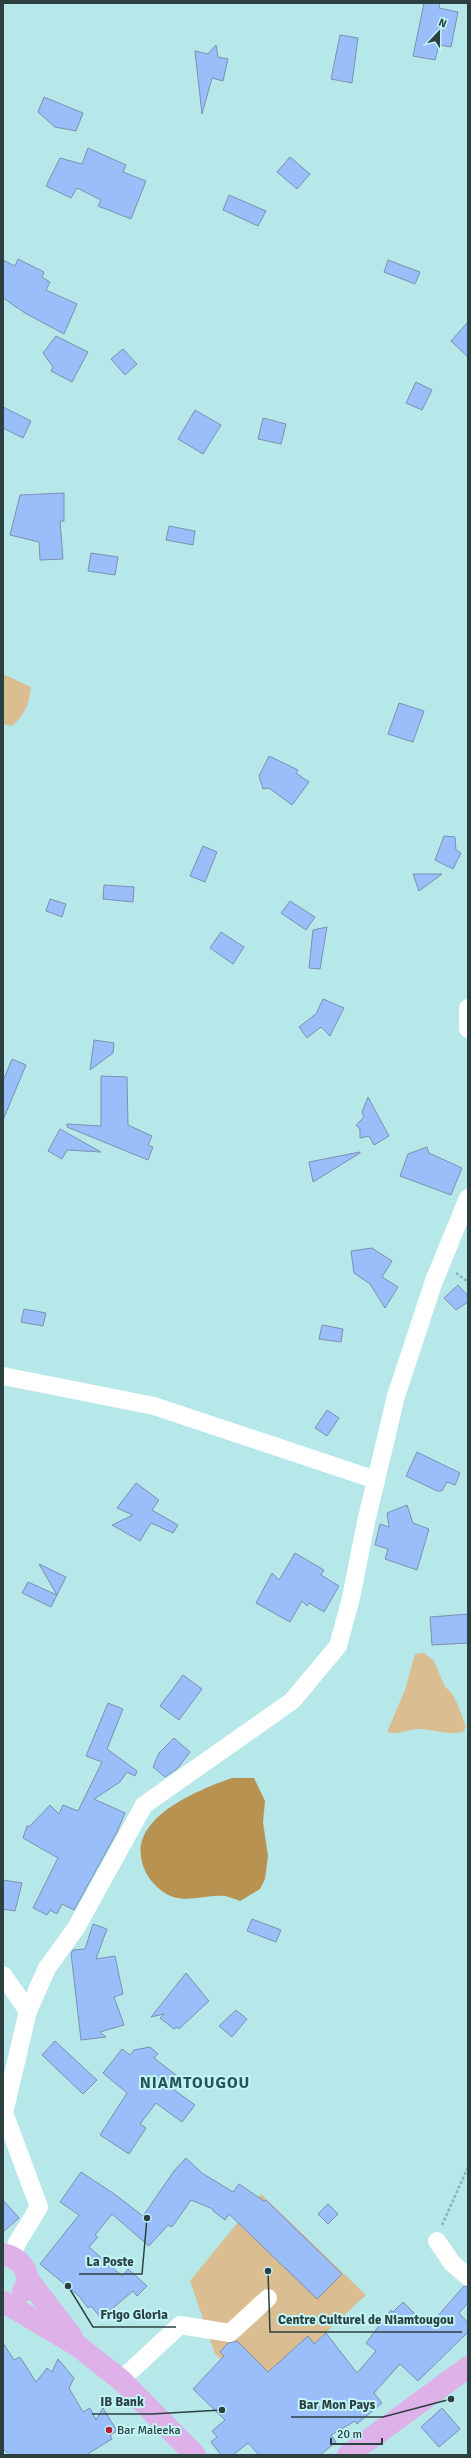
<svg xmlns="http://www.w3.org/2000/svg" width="471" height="2458" viewBox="0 0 471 2458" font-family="Signika,sans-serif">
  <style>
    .green { fill: #dabe91 }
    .forest { fill: #b79251 }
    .building { fill: #9abefa; stroke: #7d90af }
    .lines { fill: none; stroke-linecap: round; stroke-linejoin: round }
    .path { stroke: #8cb5b7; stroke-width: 2.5; stroke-dasharray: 3 2; stroke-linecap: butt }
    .minor { stroke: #fff; stroke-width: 18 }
    .major { stroke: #deb1e8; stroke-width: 22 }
    .poi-dot { fill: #b21f34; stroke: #c3f5f7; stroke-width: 1.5 }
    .labels { text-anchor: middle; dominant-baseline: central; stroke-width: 4; stroke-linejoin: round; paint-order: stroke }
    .poi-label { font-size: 12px; fill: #2c4041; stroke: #c3f5f7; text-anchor: start }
    .district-label { font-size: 16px; font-weight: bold; letter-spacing: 1px; fill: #265557; stroke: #c3f5f7 }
    .leader { fill: none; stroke: #2c4041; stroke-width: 1.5 }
    .callout-dot { fill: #2c4041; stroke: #c3f5f7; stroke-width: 1.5 }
    .callout-label { font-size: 13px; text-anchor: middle; font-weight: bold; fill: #2c4041; stroke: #c3f5f7; stroke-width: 4; stroke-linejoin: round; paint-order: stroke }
  </style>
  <rect width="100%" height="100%" fill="#b6e8ea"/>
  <g class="green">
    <path d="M 3,674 L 31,687 C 29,704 25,715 12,726 L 3,724 Z"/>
    <path d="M 424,1653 L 434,1661 L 445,1687 L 451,1692 L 458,1705 L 466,1727 L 463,1732 C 447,1735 436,1730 420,1729 C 407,1728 401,1736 387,1732 L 405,1690 L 415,1654 Z"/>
    <polygon points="261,2194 366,2295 261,2393 215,2354 190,2281"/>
  </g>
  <path class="forest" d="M 232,1778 L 254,1778 L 265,1801 L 263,1822 L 268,1856 L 265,1879 L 260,1889 L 240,1901 C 235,1899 230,1897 225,1896 C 205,1894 183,1905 165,1893 C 154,1886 145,1875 142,1862 C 130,1817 198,1790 232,1778 Z"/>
  <g class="building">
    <polygon points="424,3 440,3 439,8 458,12 451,47 439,45 435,60 413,56"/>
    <polygon points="340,35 358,38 352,83 331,79"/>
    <polygon points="216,45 218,57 228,59 223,81 212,78 202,114 195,51 208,54"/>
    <polygon points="44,97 83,113 76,131 55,127 38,112"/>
    <polygon points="88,148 126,165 123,172 146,181 131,219 98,206 101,200 77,188 71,198 46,186 60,158 82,164"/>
    <polygon points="290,157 310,174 297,189 277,172"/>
    <polygon points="229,195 266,211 258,226 223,210"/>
    <polygon points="18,259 44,272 42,277 50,282 46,290 77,304 64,334 25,313 3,298 3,260 15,266"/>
    <polygon points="388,260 420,272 415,284 384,272"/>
    <polygon points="468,322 468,357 451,341"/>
    <polygon points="56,336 88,352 72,382 51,371 53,367 43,353"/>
    <polygon points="123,349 137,364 125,375 111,359"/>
    <polygon points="416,382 432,390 422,410 406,403"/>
    <polygon points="3,407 31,421 23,438 3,428"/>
    <polygon points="195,410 221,425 203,454 178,439"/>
    <polygon points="263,418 286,424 281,444 258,439"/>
    <polygon points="64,493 64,521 60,521 63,559 40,560 39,542 10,535 20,495"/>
    <polygon points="169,526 195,531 193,545 166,540"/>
    <polygon points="91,553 118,557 115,575 88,571"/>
    <polygon points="399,703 424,711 413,742 388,734"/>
    <polygon points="269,756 298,770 296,773 309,782 292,805 269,788 263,789 259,776"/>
    <polygon points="444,836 455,837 456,850 461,853 453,869 435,860"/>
    <polygon points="203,846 217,852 205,882 190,876"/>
    <polygon points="413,874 442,874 419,891"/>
    <polygon points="104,885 134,887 133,902 103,899"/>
    <polygon points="50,899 66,904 62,917 46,911"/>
    <polygon points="290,901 315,917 306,930 281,913"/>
    <polygon points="327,927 320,969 309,968 313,930"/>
    <polygon points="221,932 244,947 233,964 210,948"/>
    <polygon points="323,999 344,1008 330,1036 321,1027 307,1038 299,1027 316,1014"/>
    <polygon points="94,1040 114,1043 113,1053 90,1070"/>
    <polygon points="12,1059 26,1065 3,1120 3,1081"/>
    <polygon points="101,1076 127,1077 128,1125 152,1136 148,1145 153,1147 148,1160 67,1127 67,1124 101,1126"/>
    <polygon points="368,1097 389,1136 374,1145 369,1136 360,1138 360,1129 356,1125 364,1117 362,1112"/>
    <polygon points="60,1129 101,1152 67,1150 62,1159 48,1151"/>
    <polygon points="427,1147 429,1153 462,1168 451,1195 400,1176 408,1154"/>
    <polygon points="360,1152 360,1153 313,1182 309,1162"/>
    <polygon points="372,1248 392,1261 382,1277 398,1287 385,1308 370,1284 354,1273 351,1251"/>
    <polygon points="458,1285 468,1296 468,1302 456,1310 444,1298"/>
    <polygon points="24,1309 46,1313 43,1326 21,1322"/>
    <polygon points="322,1325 343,1329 341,1342 319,1339"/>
    <polygon points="327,1410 339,1418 327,1436 315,1428"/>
    <polygon points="417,1452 460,1473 455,1485 447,1482 442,1491 437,1491 406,1476"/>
    <polygon points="136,1483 159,1500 152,1510 178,1525 173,1533 151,1523 140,1541 112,1525 133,1515 117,1508"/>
    <polygon points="407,1505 413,1523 429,1529 417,1570 385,1559 388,1549 375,1545 380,1524 389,1527 387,1513"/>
    <polygon points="295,1553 324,1570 321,1575 339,1586 324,1612 309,1603 307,1606 302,1601 290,1622 256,1603 272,1573 279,1580"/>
    <polygon points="39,1564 66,1577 57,1595"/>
    <polygon points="28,1582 57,1595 51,1607 22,1593"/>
    <polygon points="468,1614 468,1643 432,1645 430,1617"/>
    <polygon points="183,1675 202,1689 179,1720 160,1706"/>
    <polygon points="108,1703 123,1709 107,1749 137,1771 135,1776 127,1772 120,1782 94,1799 125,1813 117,1832 74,1910 62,1904 57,1914 50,1910 47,1915 33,1908 58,1858 23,1838 27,1826 30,1826 50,1805 59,1814 63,1805 78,1811 102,1762 86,1756"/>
    <polygon points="174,1738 190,1752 178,1768 165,1777 153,1767 159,1753"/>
    <polygon points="3,1880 22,1883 15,1911 3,1909"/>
    <polygon points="252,1919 281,1930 276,1942 247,1931"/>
    <polygon points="93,1924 107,1929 96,1959 115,1956 123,1994 114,1997 124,2025 100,2032 106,2037 81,2040 71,1953 73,1950 85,1949"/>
    <polygon points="186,1973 209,2001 179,2029 177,2027 174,2029 160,2018 164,2014 151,2017"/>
    <polygon points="236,2010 247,2019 232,2037 219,2026"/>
    <polygon points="55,2041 97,2080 83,2094 42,2055"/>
    <polygon points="150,2047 158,2054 154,2058 181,2079 173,2089 195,2105 182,2122 156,2103 140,2124 146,2128 129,2154 100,2135 127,2093 103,2073 122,2049 130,2055 134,2050"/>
    <polygon points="186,2158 202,2173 233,2192 239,2184 264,2201 266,2200 342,2274 317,2299 229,2214 225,2220 213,2211 213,2209 191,2200 172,2227 168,2225 149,2246 112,2214 95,2235 98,2237 89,2247 122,2276 128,2269 147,2286 137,2296 133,2291 101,2318 91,2306 88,2308 79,2296 40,2264 79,2215 60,2202 81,2172 113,2193 143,2216 174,2171"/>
    <polygon points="3,2200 19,2218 3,2232"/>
    <polygon points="328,2204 338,2214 328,2224 318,2214"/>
    <polygon points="464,2286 468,2287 468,2303 459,2313 468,2323 468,2332 418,2381 400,2364 374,2393 382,2403 357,2424 355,2421 331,2435 336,2442 320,2455 259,2455 248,2443 233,2455 221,2455 211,2442 217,2437 212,2431 225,2420 193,2389 224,2356 220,2352 228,2343 237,2341 268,2372 308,2336 314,2344 326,2333 357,2373 376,2351 366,2343 391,2310 393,2312 403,2302 428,2327"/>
    <polygon points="3,2343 14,2360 20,2357 36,2382 47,2368 52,2372 58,2359 74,2378 69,2388 83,2412 90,2408 96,2420 103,2408 117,2431 110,2435 112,2439 86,2455 10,2455 3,2449"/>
    <polygon points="442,2408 460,2429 439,2447 421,2427"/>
  </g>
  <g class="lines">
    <g class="path">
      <polyline points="456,1273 468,1282"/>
      <polyline points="442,2225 468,2167"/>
    </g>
    <g class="minor">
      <polyline points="468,1008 468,1029"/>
      <polyline points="3,1376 154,1406 376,1480"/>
      <polyline points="3,1975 28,2011"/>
      <polyline points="437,2241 452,2263 468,2277"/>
      <polyline points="12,2256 17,2243 39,2207 4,2113 28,2011 47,1968 76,1928 144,1805 292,1701 338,1646 351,1598 366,1522 396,1396 434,1281 468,1198"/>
      <polyline points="121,2380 180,2325 230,2333 268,2298"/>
    </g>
    <g class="major">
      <path d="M 3,2254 C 21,2258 34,2274 23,2291"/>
      <polyline points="27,2278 72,2337"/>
      <polyline points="4,2302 78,2346 121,2380 195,2455"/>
      <polyline points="348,2455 468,2367"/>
    </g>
  </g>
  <circle class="poi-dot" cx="109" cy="2430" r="4"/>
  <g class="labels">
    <g class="poi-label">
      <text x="117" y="2430">Bar Maleeka</text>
    </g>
    <g class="district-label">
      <text x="195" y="2083">NIAMTOUGOU</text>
    </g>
  </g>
  <path class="leader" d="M147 2218L142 2274H79M68 2286L93 2327H176M268 2271L270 2332H462M222 2410L152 2414H92M451 2399L383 2417H291"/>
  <g class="callout-dot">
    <circle cx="147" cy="2218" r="4"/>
    <circle cx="68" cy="2286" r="4"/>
    <circle cx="268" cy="2271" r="4"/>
    <circle cx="222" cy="2410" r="4"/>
    <circle cx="451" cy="2399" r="4"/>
  </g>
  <g class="callout-label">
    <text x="110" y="2266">La Poste</text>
    <text x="134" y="2319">Frigo Gloria</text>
    <text x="366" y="2324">Centre Culturel de Niamtougou</text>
    <text x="122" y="2406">IB Bank</text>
    <text x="337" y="2409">Bar Mon Pays</text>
  </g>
  <rect width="471" height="2458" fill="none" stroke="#2c4041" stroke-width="8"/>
  <g transform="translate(439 32) rotate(22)" stroke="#c3f5f7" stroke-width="3" paint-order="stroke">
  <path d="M0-3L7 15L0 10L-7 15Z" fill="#2c4041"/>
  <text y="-6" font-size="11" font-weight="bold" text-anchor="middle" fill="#2c4041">N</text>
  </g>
  <path d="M331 2438v6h51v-6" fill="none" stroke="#2c4041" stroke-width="2"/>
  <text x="337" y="2438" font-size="12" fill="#2c4041" stroke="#c3f5f7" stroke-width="3" paint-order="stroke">20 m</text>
</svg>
